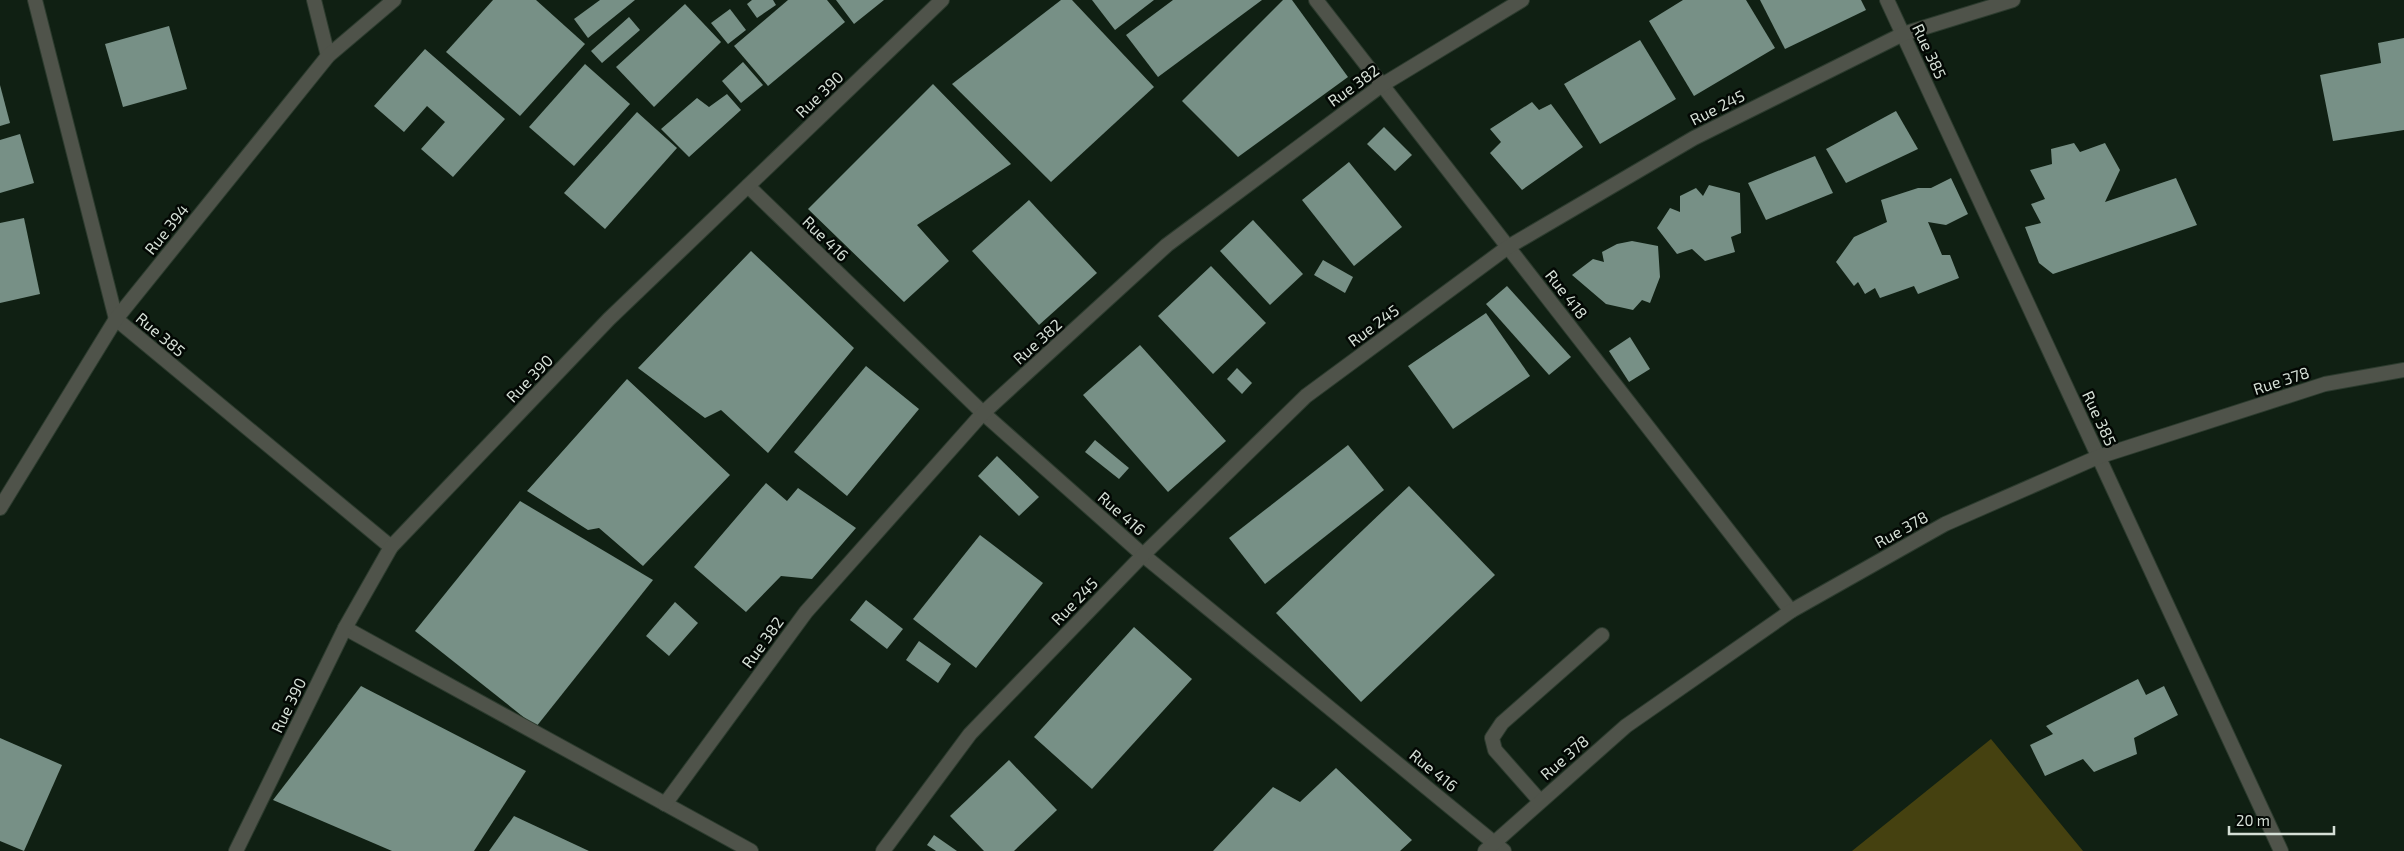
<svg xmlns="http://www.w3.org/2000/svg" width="2404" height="851" viewBox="0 0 2404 851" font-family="'Exo 2',sans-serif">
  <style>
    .green { fill: #454110 }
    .building { fill: #779086 }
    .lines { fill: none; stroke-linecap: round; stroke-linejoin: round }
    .service-casing { stroke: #2c3b2e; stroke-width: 16 }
    .minor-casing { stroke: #2c3b2e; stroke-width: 16 }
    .tertiary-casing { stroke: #2c3b2e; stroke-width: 16 }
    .service { stroke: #4f534a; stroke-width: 14 }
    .minor { stroke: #4f534a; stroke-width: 14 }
    .tertiary { stroke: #4f534a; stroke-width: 14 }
    .labels { text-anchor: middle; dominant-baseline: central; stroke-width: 5; stroke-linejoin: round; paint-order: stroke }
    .street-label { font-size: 16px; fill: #d5dfd6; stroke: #030804 }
  </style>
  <rect width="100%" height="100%" fill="#102013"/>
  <polygon class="green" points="1991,739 2083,851 1852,851"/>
  <g class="building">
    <polygon points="493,0 536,0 585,44 520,116 446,52"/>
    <polygon points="600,0 635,0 588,38 574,19"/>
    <polygon points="752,0 773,0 776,5 757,18 747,4"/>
    <polygon points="788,0 827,0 845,22 768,86 734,46"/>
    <polygon points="836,0 884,0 854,24"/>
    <polygon points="1061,0 1072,0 1154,87 1051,182 952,84"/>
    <polygon points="1092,0 1154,0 1115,30"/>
    <polygon points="1173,0 1262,0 1158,77 1126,35"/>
    <polygon points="1283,0 1292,0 1348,77 1238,157 1182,101"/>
    <polygon points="1683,0 1746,0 1775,48 1694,96 1649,21"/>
    <polygon points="1760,0 1861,0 1866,10 1785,49"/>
    <polygon points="685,4 721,42 654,107 616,67"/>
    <polygon points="730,9 746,30 728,44 711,23"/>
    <polygon points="629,17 640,30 602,63 591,51"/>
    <polygon points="169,26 187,89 123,107 105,44"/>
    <polygon points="2404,38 2404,130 2333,141 2320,75 2381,63 2378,43"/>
    <polygon points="1640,40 1676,99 1600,144 1564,84"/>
    <polygon points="425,49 505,119 453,177 421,149 445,122 427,106 404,132 374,106"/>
    <polygon points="743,62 763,85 741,103 722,81"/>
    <polygon points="585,64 630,104 574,166 529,127"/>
    <polygon points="933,84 1011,164 917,225 949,261 904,302 808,209"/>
    <polygon points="0,85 10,123 0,126"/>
    <polygon points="727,94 741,110 689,157 661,129 697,98 709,107"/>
    <polygon points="1532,102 1539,110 1551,104 1583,147 1522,190 1490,153 1501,142 1490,129"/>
    <polygon points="1896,111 1918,149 1846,183 1826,149"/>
    <polygon points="637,112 677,148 605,229 564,193"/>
    <polygon points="1384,127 1412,155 1395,171 1367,144"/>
    <polygon points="20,134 34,183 0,193 0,140"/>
    <polygon points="2074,143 2080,152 2105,143 2120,170 2105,202 2176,178 2197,225 2053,274 2039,263 2025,227 2041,223 2031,204 2045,199 2030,170 2052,164 2051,149"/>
    <polygon points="1815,156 1833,193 1766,220 1748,183"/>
    <polygon points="1349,162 1402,227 1354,266 1302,200"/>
    <polygon points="1951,178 1968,214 1946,225 1928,222 1942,255 1950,255 1959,278 1918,294 1914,286 1880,298 1875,288 1865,294 1858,282 1854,286 1836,262 1854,237 1887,222 1881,200 1918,188 1931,188"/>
    <polygon points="1709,185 1740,193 1741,233 1731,237 1735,252 1705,261 1692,249 1677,254 1657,228 1670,208 1680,212 1680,196 1696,188 1703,196"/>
    <polygon points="1029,200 1097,273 1039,325 972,251"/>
    <polygon points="24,218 40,294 0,303 0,223"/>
    <polygon points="1253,220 1303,274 1270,305 1220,251"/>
    <polygon points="1632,241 1658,246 1660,277 1650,303 1642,300 1633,310 1606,304 1572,275 1593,259 1604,262 1602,252 1617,244"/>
    <polygon points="751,251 854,348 768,453 721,410 705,418 638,368"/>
    <polygon points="1323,260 1353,277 1345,293 1314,275"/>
    <polygon points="1211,266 1266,323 1213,374 1158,316"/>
    <polygon points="1507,286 1571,357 1549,375 1486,304"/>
    <polygon points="1486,313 1530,376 1453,429 1408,366"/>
    <polygon points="1630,337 1650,369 1629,382 1609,351"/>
    <polygon points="1140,345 1226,441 1168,492 1083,395"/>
    <polygon points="866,366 919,409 847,496 794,452"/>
    <polygon points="1237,368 1252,383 1242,394 1227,379"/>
    <polygon points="627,379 730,475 643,566 599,528 588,530 527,491"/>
    <polygon points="1095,440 1129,468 1119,479 1085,452"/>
    <polygon points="1348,445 1384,490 1265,584 1229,538"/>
    <polygon points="997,456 1039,497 1019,516 978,476"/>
    <polygon points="766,483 787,501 798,488 856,528 812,579 781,576 746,612 694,567"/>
    <polygon points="1409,486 1495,575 1361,702 1276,613"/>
    <polygon points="520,501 653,580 536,727 415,631"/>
    <polygon points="980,535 1043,583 976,668 913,619"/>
    <polygon points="866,600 903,629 887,649 850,620"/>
    <polygon points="675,602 698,623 669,656 646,636"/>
    <polygon points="1134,627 1192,679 1092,789 1034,737"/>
    <polygon points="919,641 951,664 938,683 906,660"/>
    <polygon points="2138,679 2146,695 2164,686 2178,715 2134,738 2137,754 2094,772 2083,759 2045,776 2030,745 2053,734 2046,726"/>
    <polygon points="361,686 526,771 474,851 392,851 273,800"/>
    <polygon points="0,738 62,765 24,851 0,841"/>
    <polygon points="1009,760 1057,810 1014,851 984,851 950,816"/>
    <polygon points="1336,768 1412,840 1400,851 1213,851 1273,787 1300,802"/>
    <polygon points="514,816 589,851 489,851"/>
    <polygon points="934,835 957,851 936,851 927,845"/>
  </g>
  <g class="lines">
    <defs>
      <g id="service">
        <polyline points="1540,801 1495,750 1492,738 1502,723 1602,635"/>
        <polyline points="1493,842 1504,851"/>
      </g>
      <g id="minor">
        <polyline points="35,0 116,319 391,547"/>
        <polyline points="314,0 328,56"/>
        <polyline points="1316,0 1791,611"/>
        <polyline points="1887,0 2281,851"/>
        <polyline points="748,186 983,413 1143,555 1493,842"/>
        <polyline points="0,508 116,319 328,56 394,0"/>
        <polyline points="345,628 751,851"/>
        <polyline points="665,804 806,612 983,413 1167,245 1382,85 1522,0"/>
        <polyline points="883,851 970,734 1143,555 1306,396 1508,247 1694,138 1903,34 2013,0"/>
        <polyline points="1485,851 1626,726 1791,611 1945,524 2098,457 2325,384 2404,370"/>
      </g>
      <polyline id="tertiary" points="236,851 345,628 391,547 609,319 942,0"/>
    </defs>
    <use href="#service" class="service-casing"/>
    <use href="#minor" class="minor-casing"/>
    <use href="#tertiary" class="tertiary-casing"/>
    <use href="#service" class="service"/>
    <use href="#minor" class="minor"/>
    <use href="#tertiary" class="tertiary"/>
  </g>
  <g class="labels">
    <g class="street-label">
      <text transform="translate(1930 51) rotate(65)">Rue 385</text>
      <text transform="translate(1353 85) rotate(-36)">Rue 382</text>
      <text transform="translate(819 94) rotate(-44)">Rue 390</text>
      <text transform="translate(1717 107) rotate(-27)">Rue 245</text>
      <text transform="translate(166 229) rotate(-51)">Rue 394</text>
      <text transform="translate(826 238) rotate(44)">Rue 416</text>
      <text transform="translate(1567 294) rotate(52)">Rue 418</text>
      <text transform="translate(1373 325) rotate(-36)">Rue 245</text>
      <text transform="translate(161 334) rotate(40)">Rue 385</text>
      <text transform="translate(1037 341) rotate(-42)">Rue 382</text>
      <text transform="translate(529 378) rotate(-46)">Rue 390</text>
      <text transform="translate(2281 380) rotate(-18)">Rue 378</text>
      <text transform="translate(2100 418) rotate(65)">Rue 385</text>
      <text transform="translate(1122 513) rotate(41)">Rue 416</text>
      <text transform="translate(1901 529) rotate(-29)">Rue 378</text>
      <text transform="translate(1074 601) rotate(-46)">Rue 245</text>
      <text transform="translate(762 642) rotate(-54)">Rue 382</text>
      <text transform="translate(288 705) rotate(-64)">Rue 390</text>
      <text transform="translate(1564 757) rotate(-41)">Rue 378</text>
      <text transform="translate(1434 770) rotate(39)">Rue 416</text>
    </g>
  </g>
  <path d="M2229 826v8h105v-8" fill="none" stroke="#d5dfd6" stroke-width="2.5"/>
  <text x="2236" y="826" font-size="15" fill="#d5dfd6" stroke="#030804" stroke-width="4" paint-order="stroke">20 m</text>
</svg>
